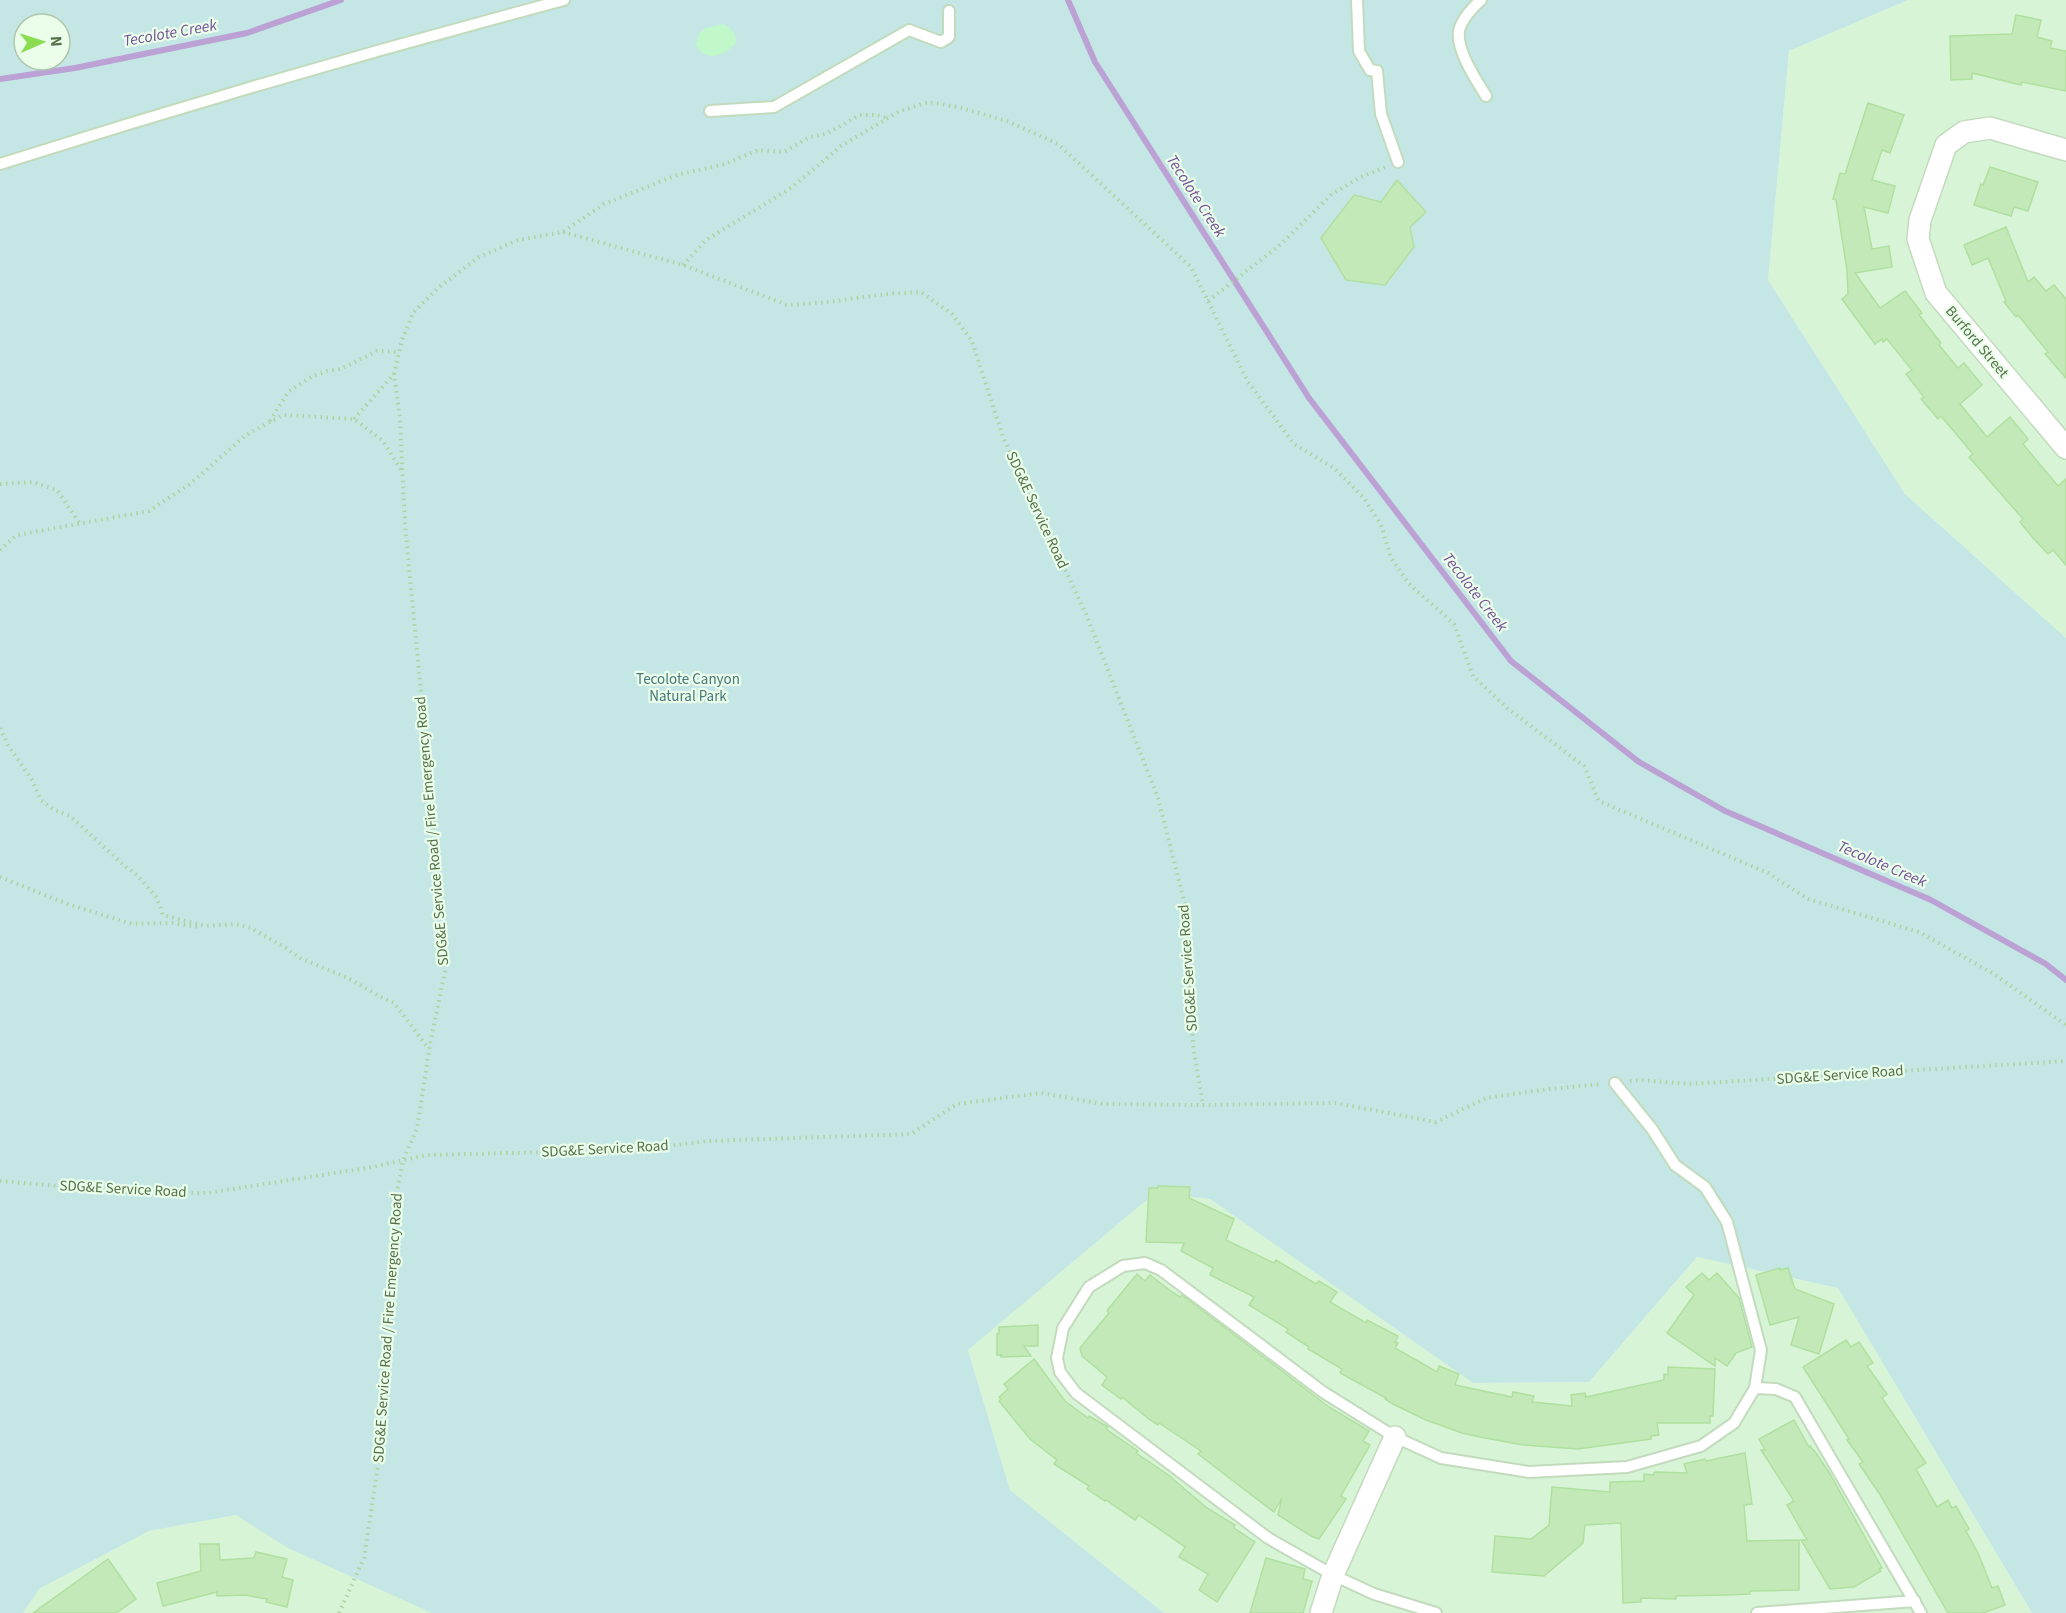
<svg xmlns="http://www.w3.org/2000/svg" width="2066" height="1613" viewBox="0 0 2066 1613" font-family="'Source Sans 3',sans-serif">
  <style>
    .residential { fill: #d8f4d6 }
    .green { fill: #c4e7e6; fill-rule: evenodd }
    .sand { fill: #c1f8c9 }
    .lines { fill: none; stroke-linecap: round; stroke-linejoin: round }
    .stream { stroke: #bca1d4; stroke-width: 6 }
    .building { fill: #c4e9b8; stroke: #afe09f; stroke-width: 1.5 }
    .service-casing { stroke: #c2dbbd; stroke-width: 14 }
    .minor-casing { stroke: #c2dbbd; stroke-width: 24 }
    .path { stroke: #add3a1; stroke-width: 4; stroke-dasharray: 1.5 4.5; stroke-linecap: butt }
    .service { stroke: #fff; stroke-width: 10 }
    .minor { stroke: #fff; stroke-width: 21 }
    .labels { text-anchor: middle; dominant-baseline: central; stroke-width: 4.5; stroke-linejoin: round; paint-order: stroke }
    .street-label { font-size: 15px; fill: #56714b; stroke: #eafeea }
    .park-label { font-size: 15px; fill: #47787c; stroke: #eafeea }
    .water-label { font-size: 16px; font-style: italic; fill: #765098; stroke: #eafeea }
  </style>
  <rect width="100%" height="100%" fill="#e4fbe4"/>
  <g class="residential">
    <polygon points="1908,0 2066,0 2066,638 1905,494 1768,280 1789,51"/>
    <polygon points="1155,1193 1210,1199 1473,1383 1589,1382 1697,1257 1838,1288 2032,1613 1164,1613 1010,1490 968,1350"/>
    <polygon points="236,1515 432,1613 23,1613 39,1589 149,1531"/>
  </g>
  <path class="green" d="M 0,0 L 1908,0 L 1789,51 L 1768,280 L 1905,494 L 2066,638 L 2066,1613 L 2032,1613 L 1838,1288 L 1697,1257 L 1589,1382 L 1473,1383 L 1210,1199 L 1155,1193 L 968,1350 L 1010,1490 L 1164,1613 L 432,1613 L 288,1548 L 236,1515 L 149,1531 L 39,1589 L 23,1613 L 0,1613 ZM 24,24 L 60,24 L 60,60 L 24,60 Z"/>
  <path class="sand" d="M 723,24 C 731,28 737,34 736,43 C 724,55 707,64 696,45 L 699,33 L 706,28 Z"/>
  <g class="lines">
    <g class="stream">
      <polyline points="1068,0 1095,62 1309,398 1511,661 1639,762 1725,811 1931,900 2046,964 2066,980"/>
      <polyline points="0,79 75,68 247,33 341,0"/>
    </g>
  </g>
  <g class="building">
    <polygon points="2016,15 2041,20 2037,37 2052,41 2050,48 2066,51 2066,91 2022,82 2021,85 1972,73 1972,79 1951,80 1950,36 2012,34"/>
    <polygon points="1868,103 1904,115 1890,153 1882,150 1872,180 1895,186 1888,213 1864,207 1872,249 1889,246 1892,267 1855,273 1880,308 1905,291 1922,313 1919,315 1941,343 1939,345 1958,368 1964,363 1982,385 1960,404 1987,437 2010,417 2028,439 2023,444 2058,486 2066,479 2066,565 2053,550 2048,554 2033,538 2020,522 2023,519 1969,457 1973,454 1941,416 1938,419 1921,399 1924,397 1906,374 1912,370 1887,339 1883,342 1882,339 1875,344 1842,299 1848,294 1847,270 1836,200 1833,199 1840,173 1845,174"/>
    <polygon points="1990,167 2038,182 2028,211 2014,207 2011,216 1974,205 1981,184 1983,185"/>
    <polygon points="1397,180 1426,212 1410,227 1414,247 1385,285 1346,280 1321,238 1354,195 1381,202"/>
    <polygon points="2006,227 2028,282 2034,277 2046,291 2054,285 2066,299 2066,378 2045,354 2048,352 2018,315 2016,317 2004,302 2006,301 1988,258 1972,265 1964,245"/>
    <polygon points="1158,1186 1190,1187 1189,1198 1234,1219 1226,1240 1274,1263 1276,1260 1316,1284 1319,1281 1337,1292 1330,1302 1366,1323 1367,1320 1398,1336 1395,1342 1398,1343 1395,1348 1437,1372 1439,1366 1459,1374 1455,1385 1512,1397 1513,1392 1534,1396 1532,1402 1572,1406 1571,1395 1585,1393 1586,1397 1664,1380 1664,1374 1668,1375 1668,1367 1715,1369 1713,1416 1710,1416 1710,1423 1657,1423 1659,1435 1651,1436 1651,1439 1578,1449 1523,1445 1480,1437 1462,1433 1426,1420 1393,1404 1385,1399 1386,1398 1340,1373 1342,1369 1308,1349 1309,1347 1286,1332 1288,1329 1249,1305 1254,1297 1210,1275 1213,1268 1181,1251 1184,1243 1146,1242 1149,1188 1158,1188"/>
    <polygon points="1780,1268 1780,1270 1788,1268 1795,1289 1834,1304 1819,1354 1791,1345 1799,1317 1770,1325 1756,1275"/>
    <polygon points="1702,1273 1709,1280 1717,1273 1739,1298 1752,1347 1736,1353 1727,1366 1715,1358 1715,1366 1667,1333 1694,1295 1686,1287"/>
    <polygon points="1137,1274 1145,1281 1150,1275 1172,1292 1180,1297 1182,1295 1329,1407 1369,1431 1363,1441 1370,1445 1341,1496 1346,1499 1319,1539 1311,1536 1278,1515 1282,1498 1274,1512 1198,1454 1201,1451 1159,1423 1158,1425 1150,1420 1122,1397 1121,1399 1102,1385 1107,1377 1082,1356 1080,1348 1109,1313 1107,1311 1109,1308"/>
    <polygon points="1038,1325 1038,1346 1024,1346 1031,1356 1001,1357 1001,1355 997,1355 997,1334 999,1333 999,1327"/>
    <polygon points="1846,1340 1851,1347 1859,1342 1873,1363 1867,1366 1887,1394 1882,1398 1926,1463 1916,1469 1937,1507 1948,1500 1952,1508 1956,1506 1969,1529 1966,1531 1978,1553 1992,1588 1998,1586 2005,1605 1983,1613 1948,1613 1879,1493 1859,1464 1863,1462 1847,1440 1849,1439 1844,1431 1803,1367"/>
    <polygon points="1034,1359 1065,1401 1088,1418 1089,1416 1108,1427 1106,1429 1138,1451 1136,1453 1167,1474 1207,1508 1235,1525 1234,1528 1255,1542 1217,1602 1199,1590 1208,1574 1179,1557 1185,1547 1139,1515 1135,1520 1106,1500 1105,1501 1087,1489 1089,1486 1054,1464 1057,1460 1030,1439 999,1401 1001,1399 999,1397 1008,1389 1004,1384"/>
    <polygon points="1794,1420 1809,1447 1810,1446 1816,1453 1830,1474 1882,1568 1879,1569 1881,1571 1854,1587 1830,1589 1801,1540 1807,1540 1787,1505 1794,1501 1761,1450 1765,1450 1759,1439"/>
    <polygon points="1745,1453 1752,1504 1744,1505 1747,1541 1799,1540 1799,1590 1750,1591 1750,1594 1726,1595 1676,1596 1676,1599 1641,1598 1641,1602 1623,1603 1621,1523 1585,1525 1583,1543 1544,1576 1492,1572 1495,1536 1531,1539 1549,1525 1552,1487 1610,1492 1610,1482 1644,1481 1644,1474 1653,1475 1655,1472 1687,1473 1684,1464 1705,1459 1706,1461"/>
    <polygon points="200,1544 219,1544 220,1560 254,1558 256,1552 287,1559 282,1577 293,1580 287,1607 266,1602 267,1599 245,1595 217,1596 217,1592 163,1606 157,1583 201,1571"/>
    <polygon points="1266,1558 1305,1569 1303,1579 1312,1581 1303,1613 1250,1613"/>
    <polygon points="108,1559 136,1599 116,1613 33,1613"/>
  </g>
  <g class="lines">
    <defs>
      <g id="service">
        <polyline points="1357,0 1359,51 1370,70 1377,71 1381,114 1398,162"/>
        <path d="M 1481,0 C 1473,7 1461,20 1459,31 C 1456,50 1476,80 1486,96"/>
        <polyline points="710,111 774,107 909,30 941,42 949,37 949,11"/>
        <path d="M 0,164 C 186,105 375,50 564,0"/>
        <polyline points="1615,1083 1652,1129 1675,1165 1705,1187 1727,1222 1761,1350 1755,1388"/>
        <polyline points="1436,1613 1374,1594 1333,1575 1268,1538 1076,1393 1060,1372 1057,1358 1063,1328 1089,1287 1123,1266 1145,1263 1161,1270 1323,1392 1395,1437 1441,1458 1529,1472 1627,1467 1701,1446 1734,1423 1755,1388 1776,1389 1795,1397 1921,1613"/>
        <polyline points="1757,1613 1915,1601"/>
      </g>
      <g id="minor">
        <polyline points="2066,150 1990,128 1964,132 1946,145 1920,220 1918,239 1936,293 2066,448"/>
        <polyline points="1321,1613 1333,1575 1395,1437"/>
      </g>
    </defs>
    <use href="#service" class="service-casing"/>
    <use href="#minor" class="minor-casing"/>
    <g class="path">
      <polyline points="563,232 683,265 787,305 828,302 886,294 921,292 952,314 972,341 1003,437 1086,614 1158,798 1187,912 1193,1046 1203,1105"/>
      <polyline points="683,265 706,240 791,188 841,146 900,111 929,102 961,108 1007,121 1058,144 1191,267 1248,382 1294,444 1334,468 1364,498 1381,525 1391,558 1409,584 1454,624 1473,676 1507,708 1584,766 1599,801 1768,873 1808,899 1919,932 1994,974 2066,1025"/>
      <polyline points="1208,301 1280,245 1332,194 1359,178 1386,167"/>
      <polyline points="354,419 394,374 402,340 413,313 438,288 479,257 518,240 563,232 604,204 677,175 725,164 758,150 784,152 810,137 826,134 860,115 877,115 886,118"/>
      <polyline points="270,421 288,392 311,377 327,371 341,369 377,351 399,352"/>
      <polyline points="0,484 33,482 57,490 80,524"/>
      <polyline points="0,550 17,535 149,511 190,484 246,435 283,415 354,419 383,441 401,470"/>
      <polyline points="0,728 8,745 32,780 41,800 54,810 70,816 126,867 137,875 157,898 163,915 205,926 236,924 251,928 286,948 300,958 348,978 381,997 394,1003 429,1049"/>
      <polyline points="0,877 67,904 132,924 172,923 198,927"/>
      <polyline points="1630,1081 1641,1080 1689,1084 2066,1061"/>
      <polyline points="0,1181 138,1193 207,1193 373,1167 426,1155 637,1150 708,1141 911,1134 957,1104 1041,1093 1103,1104 1203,1105 1335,1103 1436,1122 1486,1098 1541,1090 1601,1084"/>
      <polyline points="339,1613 364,1558 378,1466 395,1203 403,1160 417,1129 430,1044 445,971 442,912 405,525 400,418 394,374"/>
    </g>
    <use href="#service" class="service"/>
    <use href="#minor" class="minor"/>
  </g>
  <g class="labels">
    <g class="street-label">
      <text transform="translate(1977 342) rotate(50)">Burford Street</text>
      <text transform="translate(1037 510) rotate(65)">SDG&amp;E Service Road</text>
      <text transform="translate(432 831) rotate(-95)">SDG&amp;E Service Road / Fire Emergency Road</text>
      <text transform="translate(1188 968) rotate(-94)">SDG&amp;E Service Road</text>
      <text transform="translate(1840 1075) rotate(-4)">SDG&amp;E Service Road</text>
      <text transform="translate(605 1149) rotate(-3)">SDG&amp;E Service Road</text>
      <text transform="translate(123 1189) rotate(3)">SDG&amp;E Service Road</text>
      <text transform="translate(388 1328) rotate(-86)">SDG&amp;E Service Road / Fire Emergency Road</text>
    </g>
    <g class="park-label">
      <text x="688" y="679">Tecolote Canyon<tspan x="688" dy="17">Natural Park</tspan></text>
    </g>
    <g class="water-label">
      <text transform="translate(170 33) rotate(-10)">Tecolote Creek</text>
      <text transform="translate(1196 196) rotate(57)">Tecolote Creek</text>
      <text transform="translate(1475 592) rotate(52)">Tecolote Creek</text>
      <text transform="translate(1882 864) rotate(23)">Tecolote Creek</text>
    </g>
  </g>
  <g transform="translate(42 42) rotate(87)"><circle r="28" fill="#eafeea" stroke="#afc6aa" stroke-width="1.5"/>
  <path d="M0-4.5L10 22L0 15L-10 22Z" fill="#8add51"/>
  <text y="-9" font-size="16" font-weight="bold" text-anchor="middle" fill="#56714b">N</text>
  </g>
</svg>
